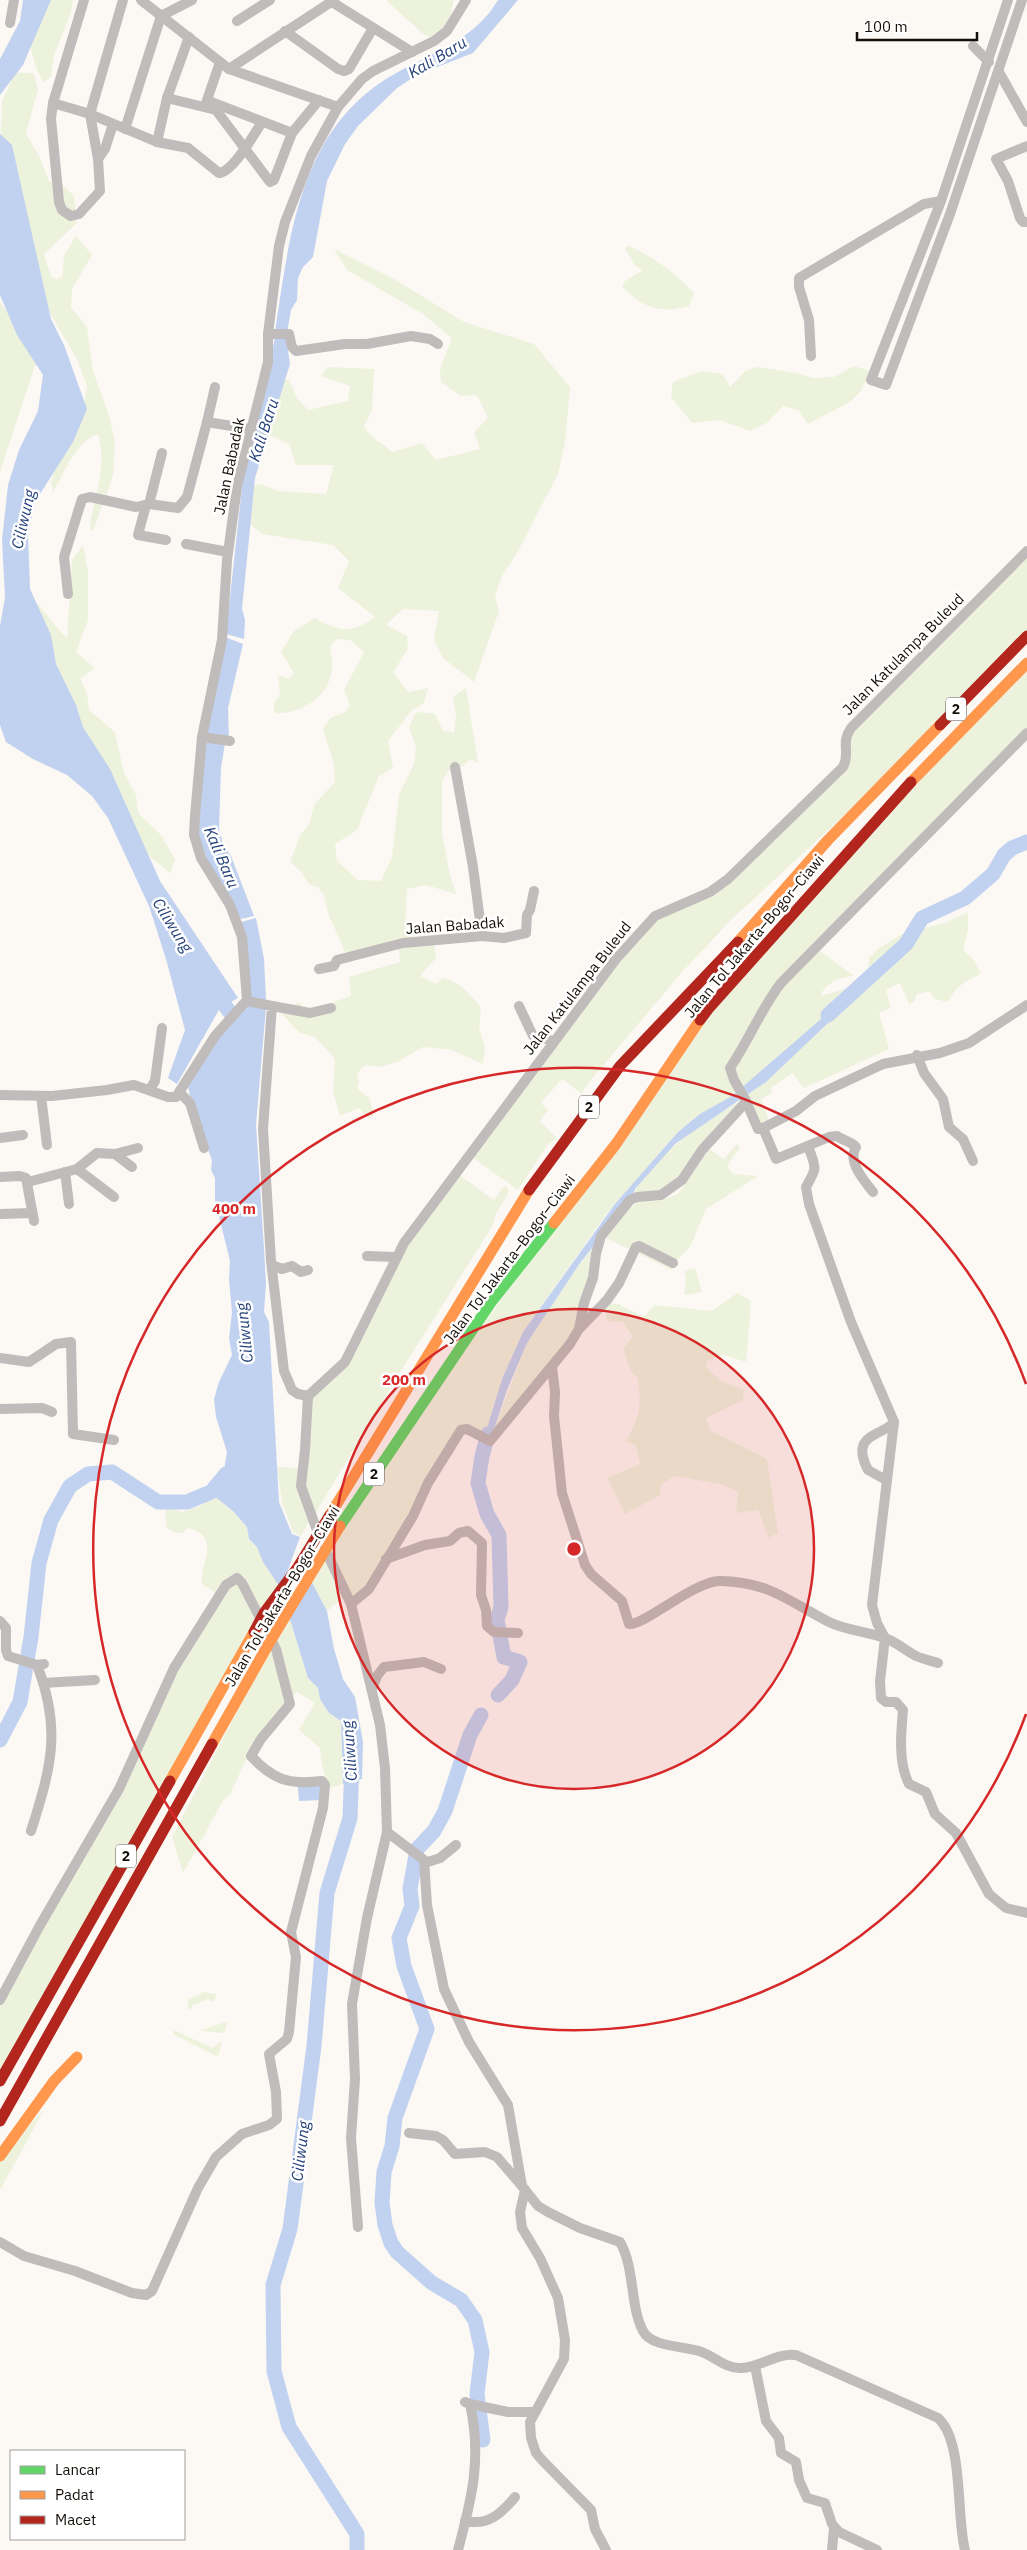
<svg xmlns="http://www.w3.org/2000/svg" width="1027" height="2550" viewBox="0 0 1027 2550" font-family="'IBM Plex Sans',sans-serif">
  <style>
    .green { fill: #edf2dd }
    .water { fill: #c1d2f0 }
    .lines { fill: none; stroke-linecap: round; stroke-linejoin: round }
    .river { stroke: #c1d2f0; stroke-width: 15 }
    .street { stroke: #c0bcbb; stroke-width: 10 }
    .fast { stroke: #63d668; stroke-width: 11 }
    .slow { stroke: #ff974d; stroke-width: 11 }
    .jam { stroke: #b3261e; stroke-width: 11 }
    .slow-bridge { stroke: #ff974d; stroke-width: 11 }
    .jam-bridge { stroke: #b3261e; stroke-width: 11 }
    .ring { fill: none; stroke: #d62828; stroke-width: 2.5 }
    .labels { text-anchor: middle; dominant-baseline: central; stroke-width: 5; stroke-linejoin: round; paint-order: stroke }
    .shield { fill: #fff; stroke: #5b5753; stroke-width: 1 }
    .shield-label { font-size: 14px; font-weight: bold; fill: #150f09 }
    .street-label { font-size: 15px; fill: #150f09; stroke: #fff }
    .water-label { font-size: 16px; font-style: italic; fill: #25427a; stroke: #fff }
    .centre { fill: #d62828; stroke: #fff; stroke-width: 2.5 }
    .ring-label { font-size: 15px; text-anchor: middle; font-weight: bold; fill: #d62828; stroke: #fff; stroke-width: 5; stroke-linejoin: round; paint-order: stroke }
  </style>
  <rect width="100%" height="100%" fill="#fcf8f4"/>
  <g class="green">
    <polygon points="41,0 73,0 71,13 54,55 51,77 43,82 36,67 29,41"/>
    <polygon points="386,0 454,0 448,24 430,37 422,33"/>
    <path d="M 15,73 L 34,73 L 38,89 L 26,134 L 39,156 L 49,181 L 64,186 L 74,196 L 77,223 L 44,254 L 51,277 L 56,279 L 62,277 L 64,256 L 76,236 L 92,255 L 72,289 L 71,308 L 87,327 L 93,371 L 109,416 L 115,442 L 113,476 L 93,531 L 91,531 C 89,519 94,507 96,496 C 101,477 104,453 98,434 C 76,440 64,474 53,492 L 51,483 L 54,470 L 82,416 L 87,386 L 77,359 L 48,310 L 32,259 L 25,202 L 13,160 L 1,135 L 2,101 Z"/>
    <path d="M 629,246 C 654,257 675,273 694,293 L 689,306 C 658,314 645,308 622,287 L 625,281 L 643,270 L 635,266 L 625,248 Z"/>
    <path d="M 334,249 L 394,279 L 464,322 L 534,344 L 570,387 L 565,443 L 558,474 L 517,553 L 502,576 L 495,596 L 499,611 L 474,682 L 443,658 L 434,639 L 439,611 L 403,609 L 386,625 L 407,636 L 408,648 L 393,673 L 408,692 L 428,688 L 424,703 L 411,711 L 388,741 L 393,768 L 379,776 L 357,830 L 335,844 L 337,861 L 358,880 L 381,881 L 392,857 L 399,794 L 414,764 L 416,748 L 409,727 L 416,712 L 435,714 L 443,731 L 454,733 L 456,716 L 453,697 L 466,688 L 478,763 L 470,759 L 463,766 L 449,770 L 442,781 L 442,833 L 450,875 L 456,894 L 426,885 L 407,889 L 405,930 L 413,937 L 434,945 L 436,958 L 420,976 L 436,984 L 443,978 C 461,982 470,994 481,1008 L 479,1028 L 485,1048 L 483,1064 L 452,1050 L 423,1047 L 397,1062 L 379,1067 L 366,1065 L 357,1073 L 359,1082 L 357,1088 L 370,1099 L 374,1116 L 367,1117 L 359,1108 L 340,1116 L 333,1092 L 335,1059 L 315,1037 L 300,1033 L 282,1014 L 298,1002 L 308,1011 L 351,996 L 349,977 L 400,962 L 397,938 L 368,952 L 345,952 L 328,913 L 324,896 L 318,887 L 309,884 L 301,872 L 290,862 L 301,834 L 309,825 L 314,805 L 335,782 L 334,764 L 323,730 L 330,718 L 346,712 L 350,705 L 344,690 L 364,652 L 350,640 L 337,639 L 330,646 C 332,658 334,670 329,681 C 321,702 294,715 274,713 L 274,702 L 280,696 L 278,675 L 289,679 L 294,673 L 281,652 L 294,631 L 315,618 C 339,632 351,634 375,617 L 338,588 L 349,561 L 333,545 L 262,534 L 248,522 L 249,487 L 261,484 L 277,491 L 326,494 L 334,465 L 296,465 L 289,444 L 267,434 L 284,380 L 289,380 L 297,398 L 308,410 L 348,401 L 350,386 L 321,376 L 327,367 L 374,369 L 372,410 L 364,426 C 374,443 380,440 392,452 L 422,443 L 436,460 L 480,449 L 474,432 L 488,418 L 477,395 L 461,396 L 441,382 L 440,369 L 452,338 L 423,314 L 347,270 Z"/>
    <polygon points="0,303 40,350 0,472"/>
    <polygon points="854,366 870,371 861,391 850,402 808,424 798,410 783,406 767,423 750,431 720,420 692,423 671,397 673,382 701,371 723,374 730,387 745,371 757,367 797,373 813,378 834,377"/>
    <path d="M 83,545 L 88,572 L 88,620 L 76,652 L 95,668 L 80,678 L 87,694 L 89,710 L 115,732 L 124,773 L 136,795 L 138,813 L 161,835 L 175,860 L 170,873 L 144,852 L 75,727 L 31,598 C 45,609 53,626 67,638 L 72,560 Z"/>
    <polygon points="1027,547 1027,636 841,818 731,920 682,972 585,1087 582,1094 562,1079 541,1103 548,1110 540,1121 557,1138 548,1144 518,1190 469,1155 647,924 710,892 843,767 845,739"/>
    <path d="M 1027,663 L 1027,733 L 815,947 L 854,976 C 839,977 826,983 820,996 L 849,988 L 868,971 L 869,958 L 879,948 L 904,933 L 945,923 L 968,912 L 968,930 L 963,950 L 973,959 L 981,974 C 965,981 956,986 948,1002 L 934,999 L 930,991 L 917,994 L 914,1002 L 909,1004 L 900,983 L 886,990 L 891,1008 L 879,1013 L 889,1049 L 804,1088 L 792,1073 L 771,1088 L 772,1093 L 761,1099 L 770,1123 L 760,1127 L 750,1104 L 672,1189 L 632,1199 C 647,1157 708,1120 745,1098 L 741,1089 L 727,1100 L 700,1114 L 678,1132 L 605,1216 L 523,1332 L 502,1379 L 484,1437 L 467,1429 L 413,1516 L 356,1600 L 346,1595 L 327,1611 L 309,1577 L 340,1526 L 709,1008 Z"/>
    <polygon points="737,1144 740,1147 727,1166 733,1174 758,1176 706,1209 690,1247 678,1259 672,1270 606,1238 627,1211 640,1200 659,1201 678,1194 709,1149 724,1159"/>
    <path d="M 455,1172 L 494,1200 L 505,1185 L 509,1190 C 505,1203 494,1211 493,1225 L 399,1374 L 315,1514 L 306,1489 L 303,1398 L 342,1365 L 394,1257 Z"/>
    <polygon points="595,1245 579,1329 490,1439 527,1343 576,1269"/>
    <polygon points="695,1268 702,1292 684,1295 686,1279 684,1271"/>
    <path d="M 737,1293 L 751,1301 L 746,1362 L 724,1355 L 707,1361 L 706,1367 L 721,1381 L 744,1390 L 743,1400 L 706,1418 L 711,1431 L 767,1459 L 778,1533 L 769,1538 L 758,1510 L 736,1513 L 738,1492 L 724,1485 L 676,1476 L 661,1484 L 660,1495 L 625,1514 L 607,1478 L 640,1464 L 636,1446 L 626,1441 C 641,1414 641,1408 638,1378 L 631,1372 L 623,1348 L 633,1337 L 623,1322 L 607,1321 L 604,1303 L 618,1304 L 644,1317 L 654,1305 L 712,1311 Z"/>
    <polygon points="277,1467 298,1468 311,1518 301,1536 293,1532 282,1502"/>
    <path d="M 214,1496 L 233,1511 L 247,1527 L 249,1539 L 257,1547 L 263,1562 L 281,1589 L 0,2081 L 0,2000 L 219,1595 L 202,1584 C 200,1561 222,1537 188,1528 L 182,1533 L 175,1533 L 167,1528 L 165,1513 L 167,1506 L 182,1512 L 200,1506 Z"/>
    <path d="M 288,1613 L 308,1678 L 318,1688 L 329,1713 L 341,1721 L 343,1784 L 327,1789 C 325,1775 321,1763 320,1748 L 299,1730 L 315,1703 L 297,1692 C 263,1719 247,1757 230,1795 L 224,1799 L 183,1873 L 172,1837 Z"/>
    <polygon points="205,1992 216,1994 215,2000 210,2002 208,1999 191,2006 192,2008 188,2010 188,1999"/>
    <polygon points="228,2021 224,2033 200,2031"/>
    <polygon points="174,2030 212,2048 222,2041 219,2054 216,2056 173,2034"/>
    <polygon points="44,2110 0,2190 0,2156"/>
  </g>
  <g class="water">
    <polygon points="23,0 51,0 23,65 0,95 0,100 0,59 20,21"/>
    <path d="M 498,0 L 518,0 L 473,53 L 417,75 L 397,88 L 358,126 L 345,144 L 327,181 L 313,257 L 303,267 L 298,278 L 297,300 L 291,310 L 287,333 L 275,332 C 290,233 300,125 398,72 C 435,52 476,38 498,0 Z"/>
    <polygon points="0,134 12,145 51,319 64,345 87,409 73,442 35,502 28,534 30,589 51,635 56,664 76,705 83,727 110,769 160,881 238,998 220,1008 177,1084 168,1078 185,1030 166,959 149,906 108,818 92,796 67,775 33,759 6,742 0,725 0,626 5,597 2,540 8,485 19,450 38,411 43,375 17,335 0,295"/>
    <polygon points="275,337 286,337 290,364 255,478 242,609 245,620 244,639 226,634 243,478 267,381"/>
    <polygon points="225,637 243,644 228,708 229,739 206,736"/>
    <path d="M 205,741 L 225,743 L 221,768 L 219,829 L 223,844 L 231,856 L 254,916 L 241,919 C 225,888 199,856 196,821 C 193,793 205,767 205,741 Z"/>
    <polygon points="256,918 264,959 266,1000 250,998 241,922"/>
    <polygon points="843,1000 847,1005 766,1082 675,1144 635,1189 632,1199 580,1263 527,1343 507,1390 487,1451 484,1453 480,1451 502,1379 523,1332 615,1204 678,1132 700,1114 732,1096"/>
    <polygon points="245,1003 266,1007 256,1125 264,1248 266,1284 264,1312 269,1322 279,1502 292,1534 300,1537 281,1589 263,1562 257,1547 249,1539 247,1527 233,1511 214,1496 212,1489 224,1470 227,1452 216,1417 214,1399 219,1382 232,1355 229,1338 232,1312 229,1280 230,1261 215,1200 215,1178 211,1170 212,1160 192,1108 188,1086 231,1019"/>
    <polygon points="309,1577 327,1611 334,1649 343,1679 355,1697 363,1742 362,1779 343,1784 341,1721 329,1713 320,1699 318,1688 308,1678 288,1613"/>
    <polygon points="320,1785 321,1800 299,1801 298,1787"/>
  </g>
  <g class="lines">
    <g class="river">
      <polyline points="213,989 242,1029"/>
      <polyline points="828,1015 906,944 922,918 965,898 993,874 1004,855 1012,848 1027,842"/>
      <polyline points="488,1434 482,1456 478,1483 487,1514 499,1535 501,1607 497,1620 504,1657 520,1662 512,1680 498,1695"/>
      <polyline points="481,1715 470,1735 445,1811 434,1831 417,1849 410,1889 412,1906 399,1938 404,1966 427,2029 395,2118 392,2146 384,2172 382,2203 385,2225 391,2243 397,2252 432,2283 461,2300 475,2320 482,2352 477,2394 483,2440"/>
      <polyline points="0,1740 20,1702 31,1637 39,1563 51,1520 70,1486 88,1474 112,1472 158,1502 187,1502 211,1492 226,1474"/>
      <polyline points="352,1763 350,1818 327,1893 314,2046 290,2229 273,2285 274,2371 289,2427 357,2534 357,2550"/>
    </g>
    <g class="street">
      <polyline points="84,0 53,103 51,119 59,202 62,210 71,216 79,214 100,191 98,159 90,114 123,0"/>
      <polyline points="141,0 229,69 338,107"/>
      <polyline points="1008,0 941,201 871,380 886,385 950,214 1022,0"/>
      <polyline points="332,2 412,52"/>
      <polyline points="237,21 270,0"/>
      <polyline points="10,23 14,0"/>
      <polyline points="285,31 338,69 344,71 349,69 373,28"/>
      <polyline points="973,46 989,62"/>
      <polyline points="229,69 334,0"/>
      <polyline points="999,72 1027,122"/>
      <polyline points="167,98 216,110 270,182 274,180 292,133 319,100"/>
      <polyline points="211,102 292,133"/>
      <path d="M 53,103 L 90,114 L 157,142 L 188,148 L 219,173 C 233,172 255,133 262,122"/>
      <polyline points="205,106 220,62"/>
      <polyline points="125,129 161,16 192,0"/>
      <polyline points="157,142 167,98 189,37"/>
      <polyline points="1027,146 996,159 1008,181 1020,218 1023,222 1027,222"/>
      <polyline points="98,159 105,149 113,124"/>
      <polyline points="268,334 289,334 292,347 296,351 345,344 367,344 411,336 430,339 438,344"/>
      <polyline points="811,356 809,320 799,287 799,278 924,204 941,201"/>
      <polyline points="207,422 215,387"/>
      <polyline points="149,504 162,453"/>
      <polyline points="146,505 138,535 166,540"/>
      <polyline points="186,544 228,552"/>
      <polyline points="68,594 64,557 82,499 90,497 136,507 149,504 178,508 187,497 207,422 250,429"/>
      <path d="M 1027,733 L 781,983 C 761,1009 749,1040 730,1068 L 734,1080 L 745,1099 L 758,1129 L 763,1128 L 796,1111 L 815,1096 L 883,1064 L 940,1053 L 969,1043 L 1027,1005"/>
      <polyline points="202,737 230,741"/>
      <polyline points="455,767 473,867 482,936"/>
      <polyline points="319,969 334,966 337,960 403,943 482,936 504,938 526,933 527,915 530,910 534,891"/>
      <polyline points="247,1001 272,1006 263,1129 271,1261 284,1371 292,1390 298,1394 308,1396"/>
      <polyline points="272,1006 310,1013 331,1008"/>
      <polyline points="519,1006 533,1036 554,1041"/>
      <polyline points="917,1055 924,1073 943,1099 949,1127 963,1139 973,1161"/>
      <polyline points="150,1089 155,1081 162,1028"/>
      <polyline points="180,1093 190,1103 204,1148"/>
      <polyline points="0,1095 52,1096 107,1090 134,1085 168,1097 176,1097 215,1036 247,1000 242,937 230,905 201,858 194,835 195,816 202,737 222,640 227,560 237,487 268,362 268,334 279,246 285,222 311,156 338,107 362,79 373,71 434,41 447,31 466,0"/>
      <polyline points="41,1096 47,1145"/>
      <path d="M 763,1128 L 776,1159 L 829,1137 L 837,1136 C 842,1140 852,1142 856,1147 C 847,1162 864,1180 873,1192"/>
      <polyline points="0,1138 23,1135"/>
      <path d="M 808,1146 C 816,1169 818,1166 806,1187 L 809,1204 L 851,1322 L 894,1422 L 872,1605 L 877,1623 L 885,1638 L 880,1681 L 881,1698 L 886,1702 L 896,1702 L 903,1710 C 901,1733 898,1763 909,1784 L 926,1792 L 935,1814 L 956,1833 L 989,1894 L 1006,1908 L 1027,1913"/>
      <polyline points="115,1154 132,1167"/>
      <polyline points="77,1169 114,1197"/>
      <polyline points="65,1172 69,1204"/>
      <polyline points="0,1177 20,1176 26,1178 34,1221"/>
      <polyline points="28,1182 77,1169 97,1153 115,1154 138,1148"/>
      <polyline points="0,1214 32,1213"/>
      <polyline points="367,1256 397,1257"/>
      <polyline points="272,1265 282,1269 292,1266 301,1272 308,1270"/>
      <polyline points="580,1328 607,1300 619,1283 636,1247 639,1246 673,1263"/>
      <polyline points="0,1358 29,1362 56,1344 71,1342 73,1434 114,1440"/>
      <path d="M 552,1367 L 555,1392 L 554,1416 L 562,1493 L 585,1565 L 591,1574 L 622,1601 L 629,1624 C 642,1627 694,1581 720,1581 C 770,1582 788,1601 829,1622 C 847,1631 868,1631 887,1639 C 898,1643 906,1651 916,1656 C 923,1659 931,1661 938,1663"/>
      <polyline points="308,1396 305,1450 301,1486 319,1536"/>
      <path d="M 308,1396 L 345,1362 L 404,1243 L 616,959 L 655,916 L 710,892 L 728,879 L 843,767 C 851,752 840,744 851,728 L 1027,551"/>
      <polyline points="0,1409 42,1408 52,1412"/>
      <path d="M 886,1480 L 868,1470 C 849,1433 882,1437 894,1422"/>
      <path d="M 325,1549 L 351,1604 L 380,1725 L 385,1768 L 387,1832 L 424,1860 L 427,1905 L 444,1989 L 469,2042 L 508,2105 L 522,2186 L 538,2206 L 548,2212 L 580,2228 L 620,2242 C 635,2268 630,2307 643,2331 C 651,2347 683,2346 699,2351 C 713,2355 725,2369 741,2368 C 759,2368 778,2352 796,2355 L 938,2418 C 964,2441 956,2517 965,2550"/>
      <polyline points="386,1559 425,1545 450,1541 459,1533 468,1531 482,1543 481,1595 486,1610 487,1626 494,1632 518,1633"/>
      <polyline points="351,1604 369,1589 413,1516 428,1483 461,1430 467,1429 490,1441 570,1344 579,1329 584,1303 593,1278 596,1254 601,1236 630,1200 637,1197 661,1195 682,1180 702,1150 746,1102"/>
      <polyline points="0,1621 6,1628 6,1650 8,1656 37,1665 44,1664"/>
      <polyline points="43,1683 95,1680"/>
      <polyline points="372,1689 377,1676 384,1667 424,1662 441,1669"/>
      <path d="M 31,1831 C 51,1768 62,1729 37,1665"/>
      <polyline points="425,1863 440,1858 456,1845"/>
      <path d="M 0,2000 L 39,1927 L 119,1789 L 174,1668 L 226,1585 L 237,1578 L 242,1583 L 276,1649 L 290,1704 L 261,1739 L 251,1756 C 273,1780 289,1785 322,1781 L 325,1785 L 323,1808 L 291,1932 L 296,1957 L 289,2032 L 287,2039 L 269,2054 L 276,2092 L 277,2119 L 269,2125 L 242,2134 L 216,2157 L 198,2188 L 152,2291 L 146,2295 L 132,2293 L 75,2271 L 24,2256 L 0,2242"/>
      <polyline points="409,2133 436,2136 443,2140 455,2154 485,2152 497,2157 522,2186"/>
      <polyline points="525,2190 520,2212 522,2228 540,2258 558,2298 565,2340 564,2359 530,2422 531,2438 536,2453 542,2460 591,2510 595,2529 606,2550"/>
      <polyline points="358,2227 351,2138 355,2079 352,2004 367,1918 387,1832"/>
      <polyline points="755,2366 766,2421 779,2438 781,2453 796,2462 799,2480 807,2498 825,2503 832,2524 839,2532 877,2550"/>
      <polyline points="470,2404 508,2412 534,2412"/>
      <path d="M 465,2521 C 488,2526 501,2514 515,2497"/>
      <path d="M 458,2550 C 472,2498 482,2458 470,2404 L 465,2402"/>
      <polyline points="832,2550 834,2528"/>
    </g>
    <polyline class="fast" points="340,1526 492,1301 554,1223"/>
    <g class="slow">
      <polyline points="911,782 1027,663"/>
      <polyline points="738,942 828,840 940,725"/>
      <polyline points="554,1223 616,1144 700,1020"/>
      <polyline points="330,1515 529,1190"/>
      <polyline points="212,1744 268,1645"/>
      <polyline points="170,1781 254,1632"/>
      <polyline points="0,2156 54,2081 77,2057"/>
    </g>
    <g class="jam">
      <polyline points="940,725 1027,636"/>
      <polyline points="700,1020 709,1008 911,782"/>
      <polyline points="529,1190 620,1066 738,942"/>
      <polyline points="0,2081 170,1781"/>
      <polyline points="0,2121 212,1744"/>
    </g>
    <polyline class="slow-bridge" points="268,1645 340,1526"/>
    <polyline class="jam-bridge" points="254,1632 264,1613 298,1567 330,1515"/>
  </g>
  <circle cx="574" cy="1549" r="240" fill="#d62828" fill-opacity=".12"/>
  <g class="ring">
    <circle cx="574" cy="1549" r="240"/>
    <path d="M1026 1714A481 481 0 1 1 1026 1384"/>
  </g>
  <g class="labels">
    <g class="shield">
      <rect x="946" y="697.5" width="20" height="23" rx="4"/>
      <rect x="579" y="1095.5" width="20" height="23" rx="4"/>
      <rect x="364" y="1462.5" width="20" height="23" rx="4"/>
      <rect x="116" y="1844.5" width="20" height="23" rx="4"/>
    </g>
    <g class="shield-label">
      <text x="956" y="709">2</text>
      <text x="589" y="1107">2</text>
      <text x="374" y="1474">2</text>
      <text x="126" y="1856">2</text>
    </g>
    <g class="street-label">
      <text transform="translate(229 466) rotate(-78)">Jalan Babadak</text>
      <text transform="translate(903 654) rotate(-45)">Jalan Katulampa Buleud</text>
      <text transform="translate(455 925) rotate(-4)">Jalan Babadak</text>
      <text transform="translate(754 936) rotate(-50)">Jalan Tol Jakarta–Bogor–Ciawi</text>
      <text transform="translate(577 988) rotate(-52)">Jalan Katulampa Buleud</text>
      <text transform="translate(509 1259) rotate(-53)">Jalan Tol Jakarta–Bogor–Ciawi</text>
      <text transform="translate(282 1596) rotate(-59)">Jalan Tol Jakarta–Bogor–Ciawi</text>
    </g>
    <g class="water-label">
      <text transform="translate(437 57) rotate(-31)">Kali Baru</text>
      <text transform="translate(263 430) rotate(-72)">Kali Baru</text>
      <text transform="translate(23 519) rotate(-77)">Ciliwung</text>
      <text transform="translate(222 857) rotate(67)">Kali Baru</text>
      <text transform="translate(173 925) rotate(58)">Ciliwung</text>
      <text transform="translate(244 1333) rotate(-96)">Ciliwung</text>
      <text transform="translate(349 1751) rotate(-94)">Ciliwung</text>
      <text transform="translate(300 2151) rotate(-83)">Ciliwung</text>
    </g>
  </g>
  <circle cx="574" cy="1549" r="8" class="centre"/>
  <g class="ring-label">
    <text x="234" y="1214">400 m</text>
    <text x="404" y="1385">200 m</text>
  </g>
  <rect x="10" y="2450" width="175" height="90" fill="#ffffff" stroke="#a19f9d"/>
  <rect x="20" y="2466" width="25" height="8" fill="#63d668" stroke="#a19f9d"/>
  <text x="55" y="2475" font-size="15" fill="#150f09">Lancar</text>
  <rect x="20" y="2491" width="25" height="8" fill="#ff974d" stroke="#a19f9d"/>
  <text x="55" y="2500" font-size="15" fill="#150f09">Padat</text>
  <rect x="20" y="2516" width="25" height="8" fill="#b3261e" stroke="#a19f9d"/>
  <text x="55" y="2525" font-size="15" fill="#150f09">Macet</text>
  <path d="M857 32v8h120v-8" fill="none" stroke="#150f09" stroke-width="2.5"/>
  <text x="864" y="32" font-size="15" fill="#150f09" stroke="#ffffff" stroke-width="4" paint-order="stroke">100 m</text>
</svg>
